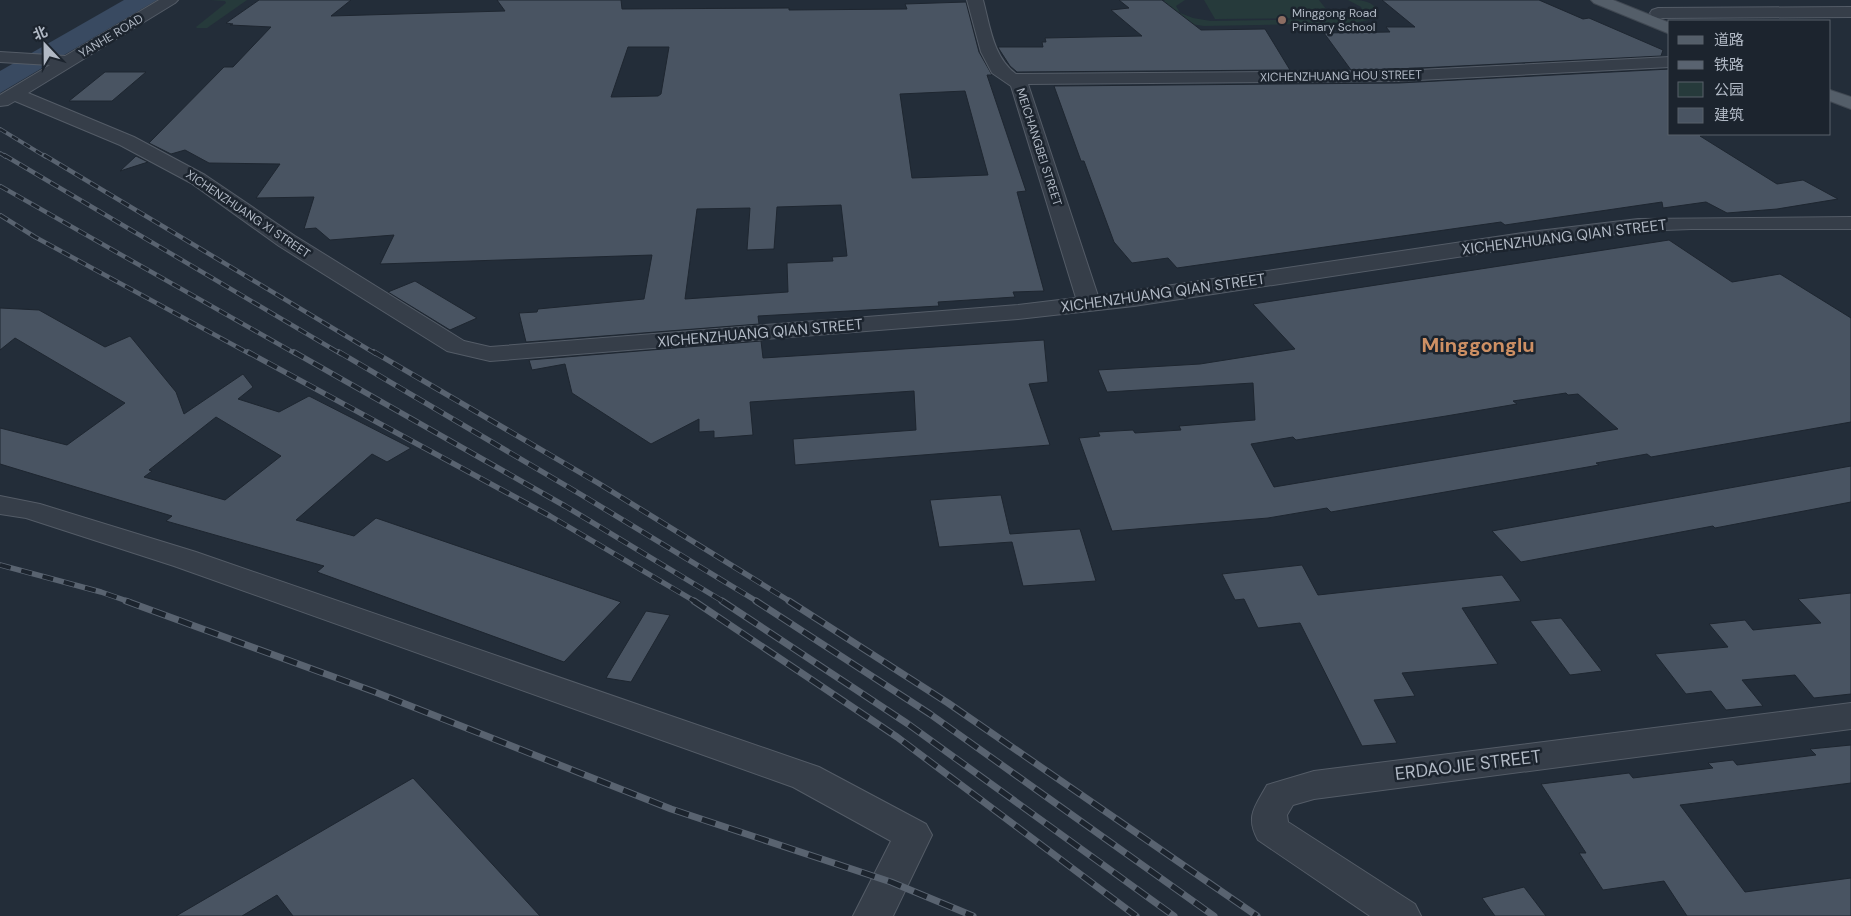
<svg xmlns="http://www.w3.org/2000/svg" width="1851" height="916" viewBox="0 0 1851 916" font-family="'DM Sans','Noto Sans SC',sans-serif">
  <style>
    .green { fill: #263a3b }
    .water { fill: #394a61 }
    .building { fill: #495462; stroke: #1e2630; fill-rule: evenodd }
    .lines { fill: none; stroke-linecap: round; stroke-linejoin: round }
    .minor-casing { stroke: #545c67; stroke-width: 2 }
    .major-casing { stroke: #404852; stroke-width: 2 }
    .minor { fill: #363e49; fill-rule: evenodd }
    .major { fill: #545e69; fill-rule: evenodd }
    .rail-far3-casing { stroke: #596370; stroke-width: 4 }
    .rail-far2-casing { stroke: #596370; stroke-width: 4.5 }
    .rail-far1-casing { stroke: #596370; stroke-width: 5.5 }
    .rail-casing { stroke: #596370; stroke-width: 7 }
    .rail-far3 { stroke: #1c242e; stroke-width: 2.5; stroke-dasharray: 7; stroke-linecap: butt }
    .rail-far2 { stroke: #1c242e; stroke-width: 3; stroke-dasharray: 9; stroke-linecap: butt }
    .rail-far1 { stroke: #1c242e; stroke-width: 4; stroke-dasharray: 11; stroke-linecap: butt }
    .rail { stroke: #1c242e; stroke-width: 5; stroke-dasharray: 14; stroke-linecap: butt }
    .education-dot { fill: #8d6e63; stroke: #1c242e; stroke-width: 2 }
    .labels { text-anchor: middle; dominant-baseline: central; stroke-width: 5; stroke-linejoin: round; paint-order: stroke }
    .far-poi-label { font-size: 12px; fill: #b1b9c5; stroke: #1c242e; text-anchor: start }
    .far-street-label { font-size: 12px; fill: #b1b9c5; stroke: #1c242e }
    .street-label { font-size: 15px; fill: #b1b9c5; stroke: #1c242e }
    .near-street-label { font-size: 18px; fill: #b1b9c5; stroke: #1c242e }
    .district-label { font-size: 20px; font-weight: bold; fill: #ce9064; stroke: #1c242e }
  </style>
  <rect width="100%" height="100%" fill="#232d39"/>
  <g class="green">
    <polygon points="210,0 247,0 207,28 197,28 196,27 226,3 225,1"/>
    <path d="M 1165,0 L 1185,0 L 1176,6 L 1180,13 L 1193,18 L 1211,21 L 1331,19 C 1342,18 1355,19 1362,10 L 1361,7 L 1348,0 C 1360,0 1372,0 1378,11 L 1377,14 L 1369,20 L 1353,23 L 1204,26 L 1185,23 L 1162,2 Z"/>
    <polygon points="1204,0 1319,0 1333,18 1215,19"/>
  </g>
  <polygon class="water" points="124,0 157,0 0,93 0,71"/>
  <g class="building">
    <path d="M 259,0 L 351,0 L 331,16 L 505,11 L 497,0 L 621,0 L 622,9 L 789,8 L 789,10 L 907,9 L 905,4 L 966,2 L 979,52 L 992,75 L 987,75 L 1026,191 L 1017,192 L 1044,291 L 1013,292 L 1015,297 L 938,302 L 939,306 L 758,316 L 759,324 L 526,342 L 519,313 L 537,312 L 538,309 L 644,299 L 652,255 L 380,264 L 394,235 L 330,240 L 316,228 L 304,229 L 314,197 L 256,198 L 280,164 L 209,163 L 185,150 L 171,154 L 149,143 L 224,67 L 233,67 L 271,27 L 230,25 L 233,24 L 226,23 ZM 628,47 L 669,47 L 661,94 L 658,96 L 611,97 ZM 965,91 L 988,175 L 912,178 L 900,94 ZM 841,205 L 847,256 L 832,257 L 833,261 L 787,263 L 788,292 L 685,299 L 697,209 L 750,208 L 747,250 L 774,249 L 777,207 Z"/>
    <polygon points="1119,0 1162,0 1201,30 1265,29 1290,70 1017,72 1010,66 999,49 998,47 1043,47 1042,42 1046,42 1045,38 1142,36 1111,10 1129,8"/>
    <polygon points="1382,0 1539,0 1583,19 1589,18 1663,50 1661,56 1399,69 1351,70 1324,33 1390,32 1386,27 1415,27"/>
    <polygon points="1670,69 1670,134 1705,134 1707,135 1700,136 1777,184 1803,180 1838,199 1777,209 1727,213 1706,202 1663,208 1662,202 1505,225 1501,222 1177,268 1168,258 1132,263 1114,242 1084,161 1081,161 1054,86 1399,83"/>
    <polygon points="105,72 146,72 112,101 69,101"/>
    <polygon points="136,156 148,162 120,171"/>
    <path d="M 1669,240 L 1732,282 L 1780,274 L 1851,318 L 1851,422 L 1651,457 L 1647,454 L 1596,463 L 1599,465 L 1331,512 L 1327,508 L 1268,518 L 1112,531 L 1079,438 L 1100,436 L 1098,432 L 1133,430 L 1135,433 L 1181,430 L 1179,426 L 1255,420 L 1253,383 L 1107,392 L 1098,370 L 1200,364 L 1295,349 L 1253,304 ZM 1566,393 L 1568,395 L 1578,394 L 1618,429 L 1274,487 L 1251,444 L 1293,437 L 1296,440 L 1446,416 L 1517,404 L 1513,401 Z"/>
    <polygon points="415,281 477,318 450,330 388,292"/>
    <path d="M 0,308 L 39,310 L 105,347 L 130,336 L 176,392 L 184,414 L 243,374 L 253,387 L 238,399 L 279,412 L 309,396 L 411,448 L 387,462 L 372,454 L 296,520 L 354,536 L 376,518 L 621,602 L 564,662 L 317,572 L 324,566 L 166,521 L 172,516 L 0,464 L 0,428 L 67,445 L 125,403 L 15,338 L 0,350 ZM 216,417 L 281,456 L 225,500 L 144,477 L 152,471 L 149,470 Z"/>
    <polygon points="1044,340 1048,382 1029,384 1050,445 795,465 793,439 916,430 914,391 750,402 753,435 714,438 714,431 699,432 699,419 651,444 572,393 565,364 532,370 529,360 761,341 763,358"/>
    <polygon points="1851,466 1851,502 1715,528 1713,526 1521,562 1492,531"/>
    <polygon points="1001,495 1010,534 1080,529 1096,581 1023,586 1012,542 939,547 930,500"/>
    <polygon points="1302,565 1318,595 1502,575 1521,601 1462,608 1498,664 1402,673 1415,696 1374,700 1397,743 1362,746 1300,623 1258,628 1244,599 1235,600 1222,574"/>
    <polygon points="1851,593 1851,694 1814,698 1795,675 1742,680 1763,706 1726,710 1711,691 1686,694 1655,654 1728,647 1709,624 1745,620 1753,630 1821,623 1798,599"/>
    <polygon points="646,611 670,615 631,682 606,678"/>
    <polygon points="1561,618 1602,671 1570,675 1530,621"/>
    <polygon points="1851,745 1851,783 1680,805 1745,892 1851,878 1851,916 1687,916 1664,881 1603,890 1579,853 1586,853 1541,784 1629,773 1633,778 1713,768 1708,763 1733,760 1737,765 1816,755 1810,749"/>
    <polygon points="413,778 540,916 293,916 277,895 242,916 176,916"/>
    <polygon points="1524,887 1546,916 1495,916 1482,898"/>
  </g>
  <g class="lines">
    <defs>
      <g id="minor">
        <path d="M 159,0 L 178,0 L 175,3 L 28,93 L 134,137 L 205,175 L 295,236 L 464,341 L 490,347 L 1018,305 L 1076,298 L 1011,86 L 992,73 L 981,52 L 967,0 L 983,0 C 990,26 993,57 1016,74 L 1399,71 L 1670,57 L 1670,67 L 1399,81 L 1028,84 L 1098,296 L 1530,232 L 1638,219 L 1851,217 L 1851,229 L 1691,229 L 1638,231 L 1530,246 L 1134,306 L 1018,319 L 490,361 L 447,351 L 279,246 L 191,183 L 120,145 L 15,101 L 8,105 L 0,106 L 0,95 L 50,65 L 0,62 L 0,52 L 65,56 Z"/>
        <polygon points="1851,7 1851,17 1658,18 1652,16 1650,13 1652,10 1658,8"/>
        <polygon points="0,496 40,504 196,552 819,767 926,824 932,835 893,916 853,916 891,841 793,787 174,566 26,518 0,514"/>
        <path d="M 1851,703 L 1851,729 L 1314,799 L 1293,805 L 1287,815 L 1288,822 L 1415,904 L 1421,916 L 1370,916 L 1258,840 C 1245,816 1255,807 1267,785 L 1314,771 Z"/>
      </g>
      <g id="major">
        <polygon points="1591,0 1613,0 1670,23 1670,34 1594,3"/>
        <polygon points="1830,90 1851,97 1851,109 1830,101"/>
      </g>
    </defs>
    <use href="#minor" class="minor-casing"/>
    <use href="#major" class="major-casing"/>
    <use href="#minor" class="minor"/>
    <use href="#major" class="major"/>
    <defs>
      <g id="rail-far3">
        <polyline points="0,129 46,157"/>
        <polyline points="0,153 6,157"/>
      </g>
      <g id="rail-far2">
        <polyline points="4,155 341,354"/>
        <polyline points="44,155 376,354"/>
        <polyline points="0,186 296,354"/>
        <polyline points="0,215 35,237 250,354"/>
      </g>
      <g id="rail-far1">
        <polyline points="248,352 550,516 696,602"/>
        <polyline points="294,352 565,506 724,602"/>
        <polyline points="339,352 580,494 758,602"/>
        <polyline points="374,352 598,483 791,602"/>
        <polyline points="0,565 101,592 130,602"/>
      </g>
      <g id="rail">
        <polyline points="126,601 375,692 671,809 891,882 973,916"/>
        <polyline points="694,601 897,737 1136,916"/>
        <polyline points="722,601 908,724 1174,916"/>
        <polyline points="756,601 930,714 1214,916"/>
        <polyline points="789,601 948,703 1257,916"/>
      </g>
    </defs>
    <use href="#rail-far3" class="rail-far3-casing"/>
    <use href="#rail-far2" class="rail-far2-casing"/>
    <use href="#rail-far1" class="rail-far1-casing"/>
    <use href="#rail" class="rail-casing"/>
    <use href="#rail-far3" class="rail-far3"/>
    <use href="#rail-far2" class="rail-far2"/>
    <use href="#rail-far1" class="rail-far1"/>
    <use href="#rail" class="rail"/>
  </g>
  <circle class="education-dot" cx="1282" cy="20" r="5"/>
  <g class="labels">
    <g class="far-poi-label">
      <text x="1292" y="13">Minggong Road<tspan x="1292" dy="14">Primary School</tspan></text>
    </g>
    <g class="far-street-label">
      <text transform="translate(111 36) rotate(-31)">YANHE ROAD</text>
      <text transform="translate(1341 76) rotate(-1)">XICHENZHUANG HOU STREET</text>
      <text transform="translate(1039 147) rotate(72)">MEICHANGBEI STREET</text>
      <text transform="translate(248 214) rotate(34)">XICHENZHUANG XI STREET</text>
    </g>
    <g class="street-label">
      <text transform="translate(1564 237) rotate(-7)">XICHENZHUANG QIAN STREET</text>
      <text transform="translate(1163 293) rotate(-8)">XICHENZHUANG QIAN STREET</text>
      <text transform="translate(760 333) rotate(-5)">XICHENZHUANG QIAN STREET</text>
    </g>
    <g class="near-street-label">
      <text transform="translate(1468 765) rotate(-7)">ERDAOJIE STREET</text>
    </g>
    <g class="district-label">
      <text x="1478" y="345">Minggonglu</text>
    </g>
  </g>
  <rect x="1668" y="20" width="162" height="115" fill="#1c242e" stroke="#58606a"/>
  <rect x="1678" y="36" width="25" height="8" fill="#545e69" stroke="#58606a"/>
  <text x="1714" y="45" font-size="15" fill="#b1b9c5">道路</text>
  <rect x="1678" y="61" width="25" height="8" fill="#596370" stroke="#58606a"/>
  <text x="1714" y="70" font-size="15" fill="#b1b9c5">铁路</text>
  <rect x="1678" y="82" width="25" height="15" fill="#263a3b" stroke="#58606a"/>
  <text x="1714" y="95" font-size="15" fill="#b1b9c5">公园</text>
  <rect x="1678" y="108" width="25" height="15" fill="#495462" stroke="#58606a"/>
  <text x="1714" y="120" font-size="15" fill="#b1b9c5">建筑</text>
  <g transform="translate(45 45) rotate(338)" stroke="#1c242e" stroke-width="4" paint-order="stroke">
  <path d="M0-4L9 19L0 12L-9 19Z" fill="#b1b9c5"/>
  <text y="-8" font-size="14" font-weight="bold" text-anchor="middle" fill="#b1b9c5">北</text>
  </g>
</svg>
